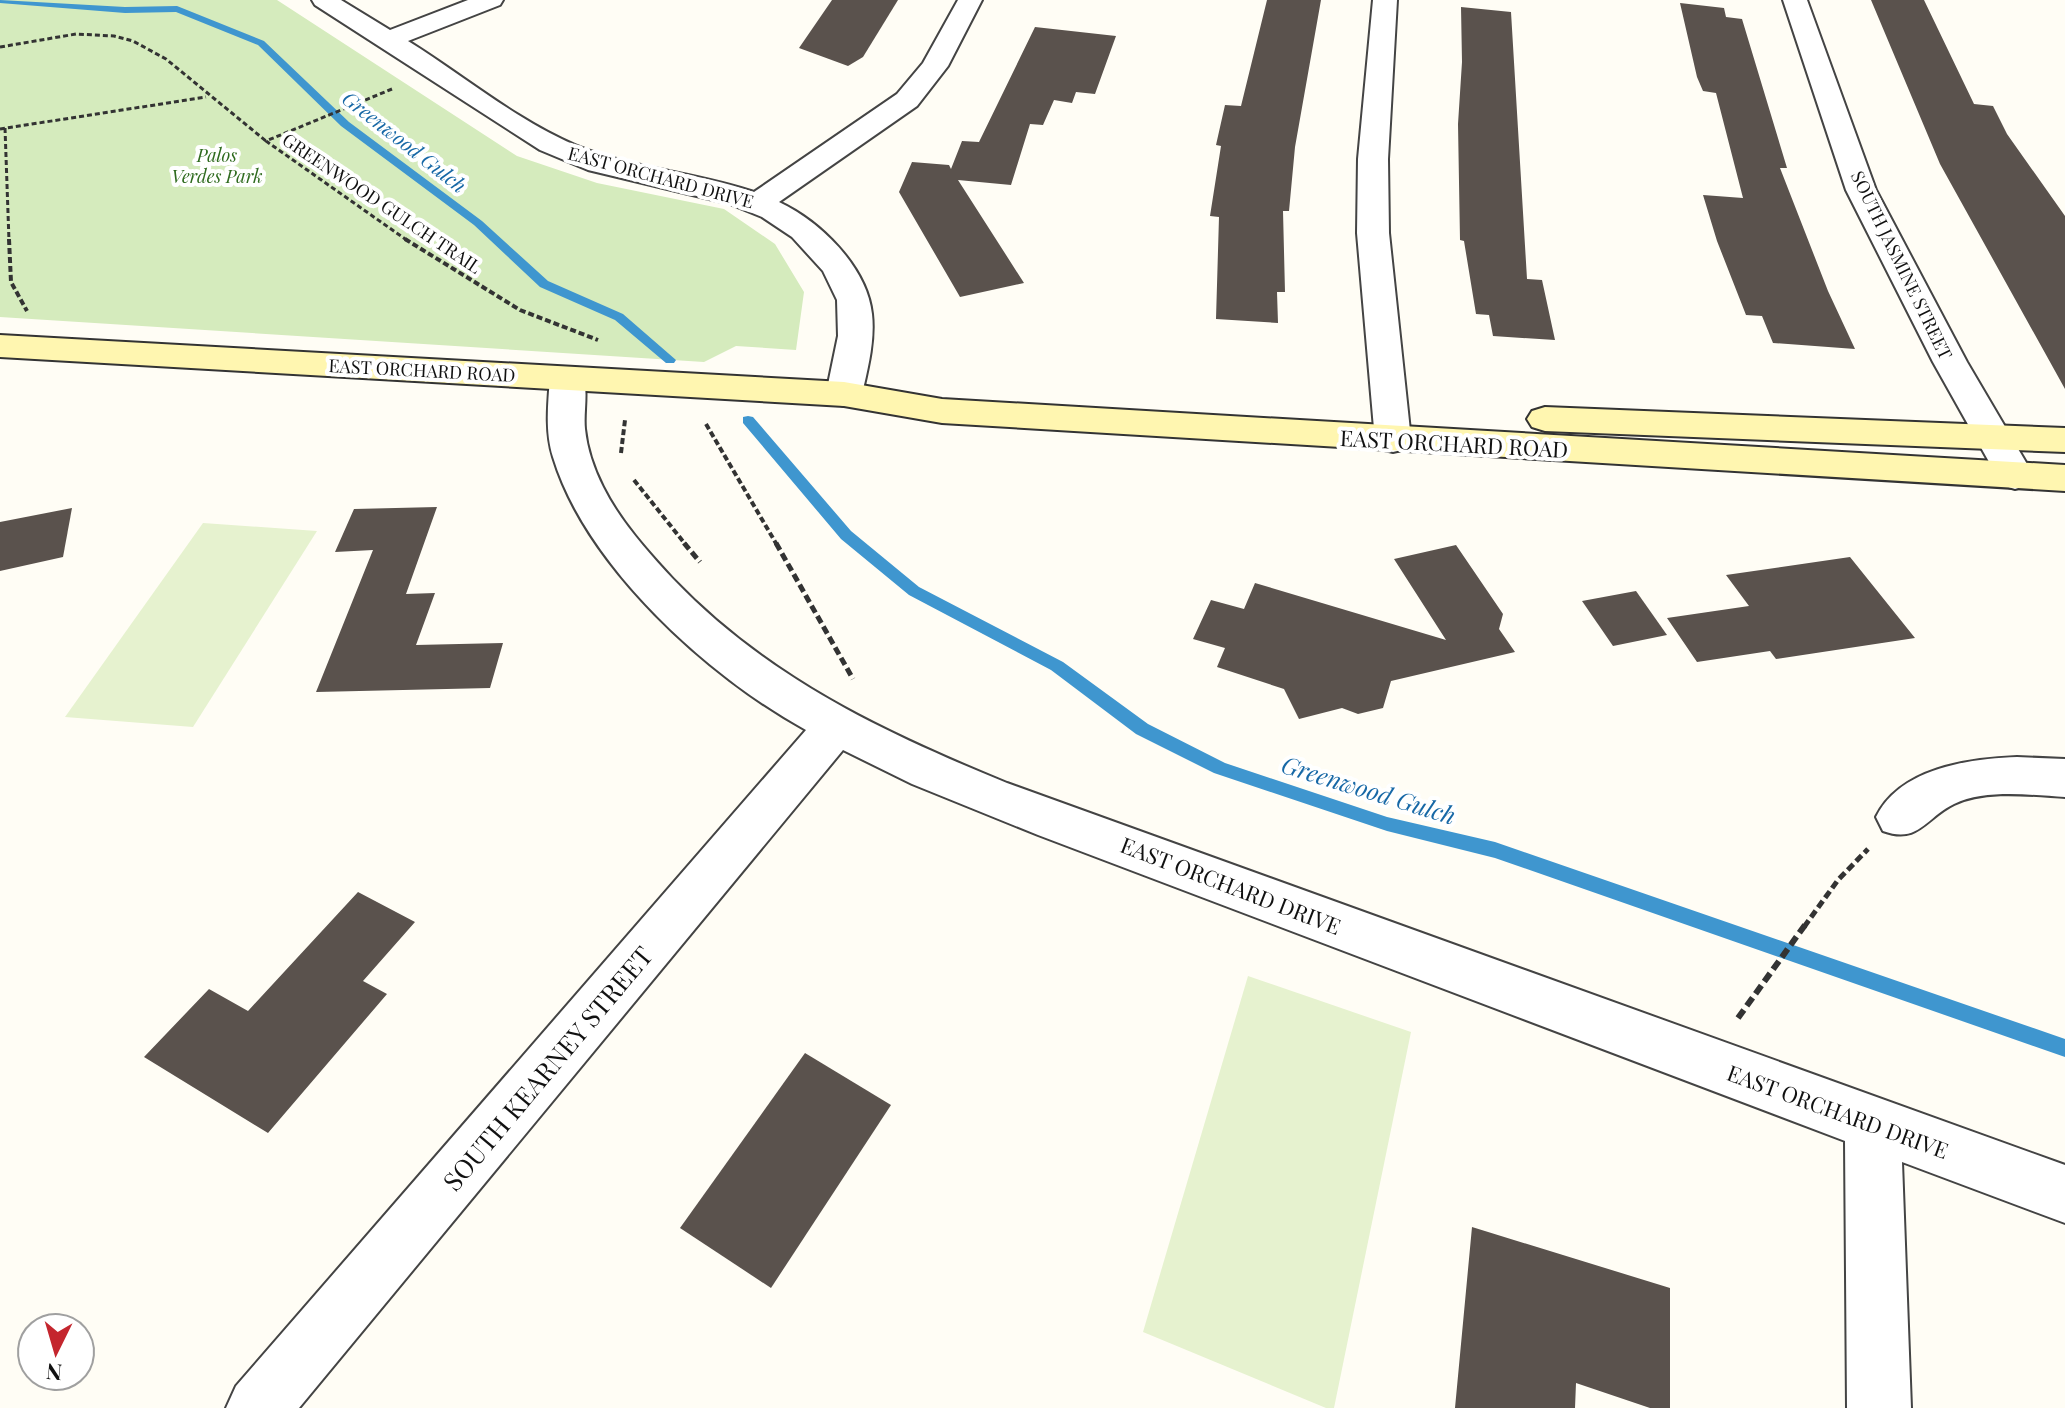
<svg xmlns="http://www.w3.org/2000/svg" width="2065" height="1408" viewBox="0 0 2065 1408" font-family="'Playfair Display',serif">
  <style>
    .green { fill: #d5ebbd }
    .pitch { fill: #e6f2cf }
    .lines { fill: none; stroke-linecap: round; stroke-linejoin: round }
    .stream { fill: #3f96cf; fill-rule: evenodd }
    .building { fill: #5a524d }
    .minor-casing { stroke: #444; stroke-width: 4 }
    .secondary-casing { stroke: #333; stroke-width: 4 }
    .path-far3 { stroke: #333; stroke-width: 3; stroke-dasharray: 5 3; stroke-linecap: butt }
    .path-far2 { stroke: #333; stroke-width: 4; stroke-dasharray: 6 3; stroke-linecap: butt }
    .path-far1 { stroke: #333; stroke-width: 5; stroke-dasharray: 8 4; stroke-linecap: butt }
    .path { stroke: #333; stroke-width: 6; stroke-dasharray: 10 5; stroke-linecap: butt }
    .minor { fill: #fff; fill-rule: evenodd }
    .secondary { fill: #fff6b0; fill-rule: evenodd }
    .labels { text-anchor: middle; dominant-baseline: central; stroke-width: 8; stroke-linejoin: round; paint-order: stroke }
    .far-park-label { font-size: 18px; font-style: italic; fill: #2f6b1f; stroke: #fff }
    .far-street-label { font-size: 18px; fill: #111; stroke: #fff }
    .far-water-label { font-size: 20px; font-style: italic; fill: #1768a6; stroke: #fff }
    .street-label { font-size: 22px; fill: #111; stroke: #fff }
    .water-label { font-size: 24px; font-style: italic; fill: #1768a6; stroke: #fff }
    .near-street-label { font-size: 26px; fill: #111; stroke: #fff }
  </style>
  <rect width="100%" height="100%" fill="#fffdf5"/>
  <polygon class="green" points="0,0 277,0 517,156 597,183 724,209 775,244 804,292 796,350 736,346 704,362 0,317"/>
  <g class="pitch">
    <polygon points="203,523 317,531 193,727 65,717"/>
    <polygon points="1248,976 1411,1032 1334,1408 1326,1408 1143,1332"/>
  </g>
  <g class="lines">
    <g class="stream">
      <polygon points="0,0 125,7 177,6 264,41 349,122 482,221 548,281 623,314 676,360 674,363 666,363 615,320 540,287 474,225 341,126 258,45 176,12 125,13 0,3"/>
      <polygon points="748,416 753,417 851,531 919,587 1063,662 1148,724 1225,763 1387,817 1495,842 2065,1039 2065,1057 1495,858 1387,831 1214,773 1136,734 1051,670 909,595 841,539 743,423 743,417"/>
    </g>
  </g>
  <g class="building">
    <polygon points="832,0 898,0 863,57 848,66 799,48"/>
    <polygon points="1267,0 1321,0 1295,147 1289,211 1283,211 1285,292 1277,292 1278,323 1216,319 1219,217 1210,216 1221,146 1216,145 1225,105 1241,106"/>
    <polygon points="1871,0 1924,0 1974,104 1993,106 2007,134 2065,216 2065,389 1940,164"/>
    <polygon points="1680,3 1724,8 1726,17 1742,19 1787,168 1780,168 1828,291 1855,349 1773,343 1762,316 1746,315 1717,241 1703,195 1743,198 1716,93 1703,91 1697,77"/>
    <polygon points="1461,7 1511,12 1527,279 1542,280 1555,340 1493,336 1489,315 1476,314 1464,241 1460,240 1458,124 1462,62"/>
    <polygon points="1035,27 1116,36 1095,94 1076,92 1072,103 1054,100 1043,125 1030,124 1011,185 958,180 1024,283 960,297 899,192 912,162 949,165 951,169 962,141 979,142"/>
    <polygon points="437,507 406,594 435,593 416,645 503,643 490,688 316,692 373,550 335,552 354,509"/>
    <polygon points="72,508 63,557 0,571 0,522"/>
    <polygon points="1456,545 1503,614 1499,629 1515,652 1391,681 1383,708 1358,714 1342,708 1299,719 1284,689 1217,667 1225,648 1193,639 1211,600 1244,609 1255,583 1446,640 1394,559"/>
    <polygon points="1850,557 1915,638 1776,659 1770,651 1697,662 1667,618 1749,606 1726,575"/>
    <polygon points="1636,591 1667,635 1613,646 1582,601"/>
    <polygon points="358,892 415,922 363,981 387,994 268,1133 144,1057 209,989 248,1011"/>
    <polygon points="805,1053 891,1105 771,1288 680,1228"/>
    <polygon points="1472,1227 1670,1288 1670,1408 1650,1408 1576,1383 1575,1408 1455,1408"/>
  </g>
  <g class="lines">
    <defs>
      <g id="minor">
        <path d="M 312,0 L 341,0 L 390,30 L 468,0 L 503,0 L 500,5 L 408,41 C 463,75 516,120 575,145 C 633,169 696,172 754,192 L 897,94 L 923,63 L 958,0 L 982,0 L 948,66 L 917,106 L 779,202 C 820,221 867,267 872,314 C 875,340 868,368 862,394 L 857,402 L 844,406 L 831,402 L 826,394 L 838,336 L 837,300 L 823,271 L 792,237 L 762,217 L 730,204 L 588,170 L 540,150 L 315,5 Z"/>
        <polygon points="1373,0 1397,0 1388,159 1389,233 1411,440 1406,449 1393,452 1380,449 1375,440 1357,233 1358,159"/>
        <polygon points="1783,0 1807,0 1876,190 1967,362 2034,476 2028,485 2015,489 2002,485 1933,362 1846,190"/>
        <path d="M 568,367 L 580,370 C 590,385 583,411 585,429 C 587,449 594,469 603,487 C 620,521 647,551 673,579 C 768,678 882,732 1007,783 L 2065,1165 L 2065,1223 L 1902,1162 L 1911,1408 L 1847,1408 L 1845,1141 L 1038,835 L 912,784 L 843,750 L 299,1408 L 226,1408 L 236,1386 L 806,730 C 709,677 586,566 553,457 C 545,432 548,404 550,378 L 556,370 Z"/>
        <path d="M 2017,757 L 2065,759 L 2065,797 C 2031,795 1985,789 1954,804 C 1925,818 1919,844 1883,831 L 1876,817 C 1900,768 1968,759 2017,757 Z"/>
      </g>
      <g id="secondary">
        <polygon points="0,335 844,382 942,399 2065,465 2065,491 942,423 844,406 0,357"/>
        <polygon points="1545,407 2065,428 2065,452 1545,431 1532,427 1527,419 1532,411"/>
      </g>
    </defs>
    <use href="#minor" class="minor-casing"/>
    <use href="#secondary" class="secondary-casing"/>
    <g class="path-far3">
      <polyline points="0,47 76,34 114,36 133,41 166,59 266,141"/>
      <polyline points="392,89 266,141 408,241"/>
      <polyline points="5,128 9,241"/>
      <polyline points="0,129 206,97"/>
    </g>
    <g class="path-far2">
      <polyline points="9,239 11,282 27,311"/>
      <polyline points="405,239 520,310 598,340"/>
      <polyline points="706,424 777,545"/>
      <polyline points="621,453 625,420"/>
      <polyline points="634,480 686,545"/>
    </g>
    <g class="path-far1">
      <polyline points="684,543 700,562"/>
      <polyline points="776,543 853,679"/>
      <polyline points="1804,927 1838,880 1868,849"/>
    </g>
    <polyline class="path" points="1738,1018 1805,925"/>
    <use href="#minor" class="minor"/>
    <use href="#secondary" class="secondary"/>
  </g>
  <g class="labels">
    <g class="far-park-label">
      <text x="217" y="155">Palos<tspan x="217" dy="21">Verdes Park</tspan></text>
    </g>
    <g class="far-street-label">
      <text transform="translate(661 177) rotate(15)">EAST ORCHARD DRIVE</text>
      <text transform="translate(382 203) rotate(34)">GREENWOOD GULCH TRAIL</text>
      <text transform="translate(1902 265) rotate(64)">SOUTH JASMINE STREET</text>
      <text transform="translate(422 370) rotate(3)">EAST ORCHARD ROAD</text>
    </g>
    <g class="far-water-label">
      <text transform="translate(405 141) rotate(38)">Greenwood Gulch</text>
    </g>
    <g class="street-label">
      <text transform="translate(1454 443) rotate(3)">EAST ORCHARD ROAD</text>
      <text transform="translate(1231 885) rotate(21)">EAST ORCHARD DRIVE</text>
      <text transform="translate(1838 1111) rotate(20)">EAST ORCHARD DRIVE</text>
    </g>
    <g class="water-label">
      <text transform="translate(1369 789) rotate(17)">Greenwood Gulch</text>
    </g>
    <g class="near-street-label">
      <text transform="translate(547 1068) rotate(-50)">SOUTH KEARNEY STREET</text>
    </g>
  </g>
  <g transform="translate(56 1352) rotate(185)"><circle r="38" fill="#ffffff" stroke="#a0a0a0" stroke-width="2"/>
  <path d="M0-6L14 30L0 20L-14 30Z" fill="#c4262e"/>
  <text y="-12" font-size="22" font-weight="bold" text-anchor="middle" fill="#111111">N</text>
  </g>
</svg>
